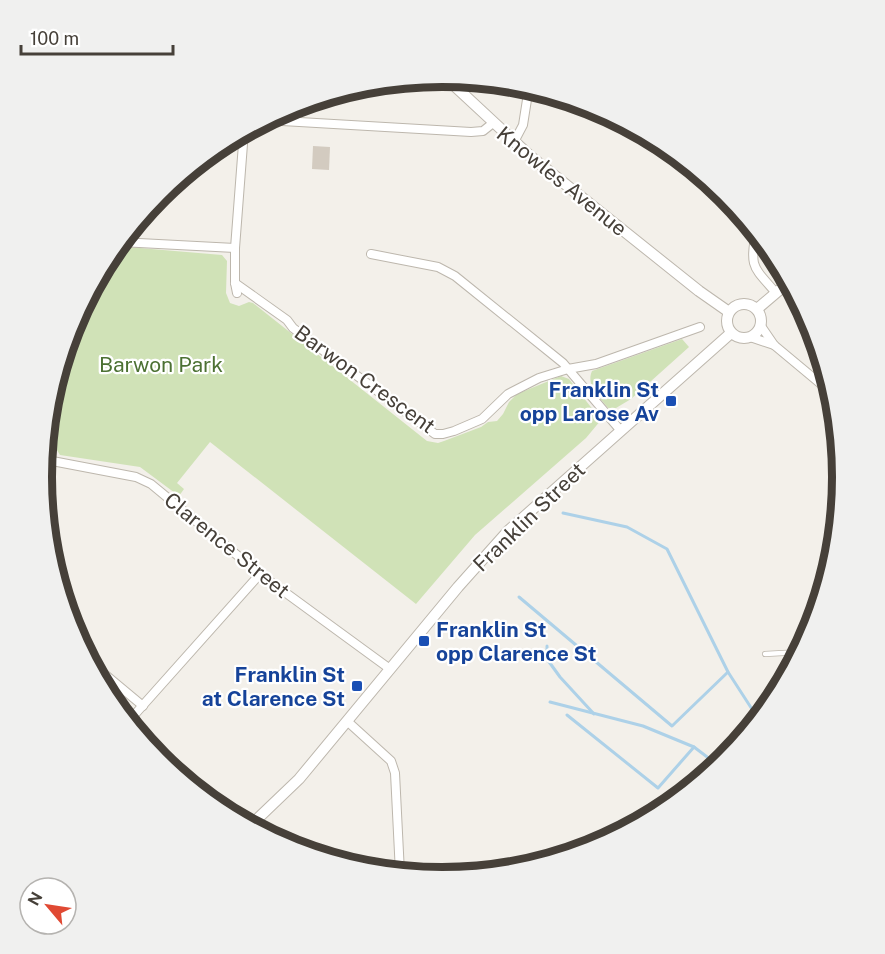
<svg xmlns="http://www.w3.org/2000/svg" width="885" height="954" viewBox="0 0 885 954" font-family="'Public Sans',sans-serif">
  <style>
    .green { fill: #d0e2b7 }
    .lines { fill: none; stroke-linecap: round; stroke-linejoin: round }
    .stream { stroke: #add1e8; stroke-width: 3 }
    .building { fill: #d3cbc0 }
    .service-casing { stroke: #bdb7ad; stroke-width: 6 }
    .minor-casing { stroke: #bdb7ad; stroke-width: 10 }
    .tertiary-casing { stroke: #bdb7ad; stroke-width: 12 }
    .service { stroke: #fff; stroke-width: 4.5 }
    .minor { stroke: #fff; stroke-width: 8 }
    .tertiary { stroke: #fff; stroke-width: 10 }
    .transit-dot { fill: #1a4fb4; stroke: #fff; stroke-width: 2 }
    .labels { text-anchor: middle; dominant-baseline: central; stroke-width: 4.5; stroke-linejoin: round; paint-order: stroke }
    .street-label { font-size: 21px; fill: #464039; stroke: #fff }
    .park-label { font-size: 21px; fill: #4c7133; stroke: #fff }
    .transit-label { font-size: 21px; font-weight: bold; fill: #164399; stroke: #fff; text-anchor: end }
    .rim { fill: none; stroke: #464039; stroke-width: 8 }
  </style>
  <rect width="100%" height="100%" fill="#f3f0ea"/>
  <g class="green">
    <polygon points="116,246 222,255 227,261 226,293 230,303 239,306 249,302 253,303 427,441 438,443 444,441 481,427 488,422 497,421 503,414 509,402 517,394 561,376 569,379 601,420 586,438 475,535 416,604 210,442 177,483 184,489 179,496 140,467 60,455 52,442 76,317 110,254"/>
    <path d="M 682,339 L 689,347 L 631,399 L 611,411 C 602,400 585,386 592,371 Z"/>
  </g>
  <g class="lines">
    <g class="stream">
      <polyline points="563,513 627,527 667,549 728,672 759,720"/>
      <polyline points="519,597 672,726 728,672"/>
      <polyline points="547,646 547,659 560,677 594,714"/>
      <polyline points="550,702 643,726 694,747 719,766"/>
      <polyline points="567,715 658,788 694,747"/>
    </g>
  </g>
  <polygon class="building" points="313,146 330,147 329,170 312,169"/>
  <g class="lines">
    <defs>
      <g id="service">
        <polyline points="814,596 823,596"/>
        <polyline points="765,654 801,652"/>
      </g>
      <g id="minor">
        <polyline points="265,120 471,132 483,131 493,123"/>
        <polyline points="514,142 523,125 529,87"/>
        <path d="M 756,231 C 750,268 752,265 776,293"/>
        <polyline points="120,242 235,248"/>
        <polyline points="371,254 438,267 455,276 563,363 621,431"/>
        <polyline points="235,283 287,320 293,328 435,434 443,434 454,431 482,419 508,394 539,378 568,369 596,364 700,327"/>
        <polyline points="237,293 235,283 235,248 244,131"/>
        <polyline points="761,326 774,345 834,395"/>
        <polyline points="750,337 774,345"/>
        <polyline points="47,460 136,477 151,484 260,574 390,669"/>
        <polyline points="43,470 47,460 48,444 68,339"/>
        <polyline points="89,661 143,706"/>
        <polyline points="347,721 391,761 395,773 400,873"/>
        <polyline points="128,722 260,574"/>
      </g>
      <g id="tertiary">
        <polyline points="445,77 530,156 699,291 729,312"/>
        <circle cx="744" cy="321" r="17"/>
        <polyline points="757,309 790,281"/>
        <polyline points="250,826 299,779 458,587 508,531 731,333"/>
      </g>
    </defs>
    <use href="#service" class="service-casing"/>
    <use href="#minor" class="minor-casing"/>
    <use href="#tertiary" class="tertiary-casing"/>
    <use href="#service" class="service"/>
    <use href="#minor" class="minor"/>
    <use href="#tertiary" class="tertiary"/>
  </g>
  <g class="transit-dot">
    <rect x="665" y="395" width="12" height="12" rx="3"/>
    <rect x="418" y="635" width="12" height="12" rx="3"/>
    <rect x="351" y="680" width="12" height="12" rx="3"/>
  </g>
  <g class="labels">
    <g class="street-label">
      <text transform="translate(562 181) rotate(39)">Knowles Avenue</text>
      <text transform="translate(365 379) rotate(36)">Barwon Crescent</text>
      <text transform="translate(529 517) rotate(-44)">Franklin Street</text>
      <text transform="translate(227 545) rotate(39)">Clarence Street</text>
    </g>
    <g class="park-label">
      <text x="161" y="364">Barwon Park</text>
    </g>
    <g class="transit-label">
      <text x="659" y="389">Franklin St<tspan x="659" dy="24">opp Larose Av</tspan></text>
      <text x="436" y="629" text-anchor="start">Franklin St<tspan x="436" dy="24">opp Clarence St</tspan></text>
      <text x="345" y="674">Franklin St<tspan x="345" dy="24">at Clarence St</tspan></text>
    </g>
  </g>
  <path d="M0 0H885V954H0ZM52 477a390 390 0 1 1 780 0a390 390 0 1 1-780 0Z" fill="#f0f0ef" fill-rule="evenodd"/>
  <path class="rim" d="M52 477a390 390 0 1 1 780 0a390 390 0 1 1-780 0Z"/>
  <g transform="translate(48 906) rotate(299)"><circle r="28" fill="#ffffff" stroke="#b5b3b0" stroke-width="1.5"/>
  <path d="M0-4.5L10 22L0 15L-10 22Z" fill="#e04933"/>
  <text y="-9" font-size="16" font-weight="bold" text-anchor="middle" fill="#464039">N</text>
  </g>
  <path d="M21 45v9h152v-9" fill="none" stroke="#464039" stroke-width="3"/>
  <text x="30" y="45" font-size="18" fill="#464039" stroke="#ffffff" stroke-width="4.5" paint-order="stroke">100 m</text>
</svg>
